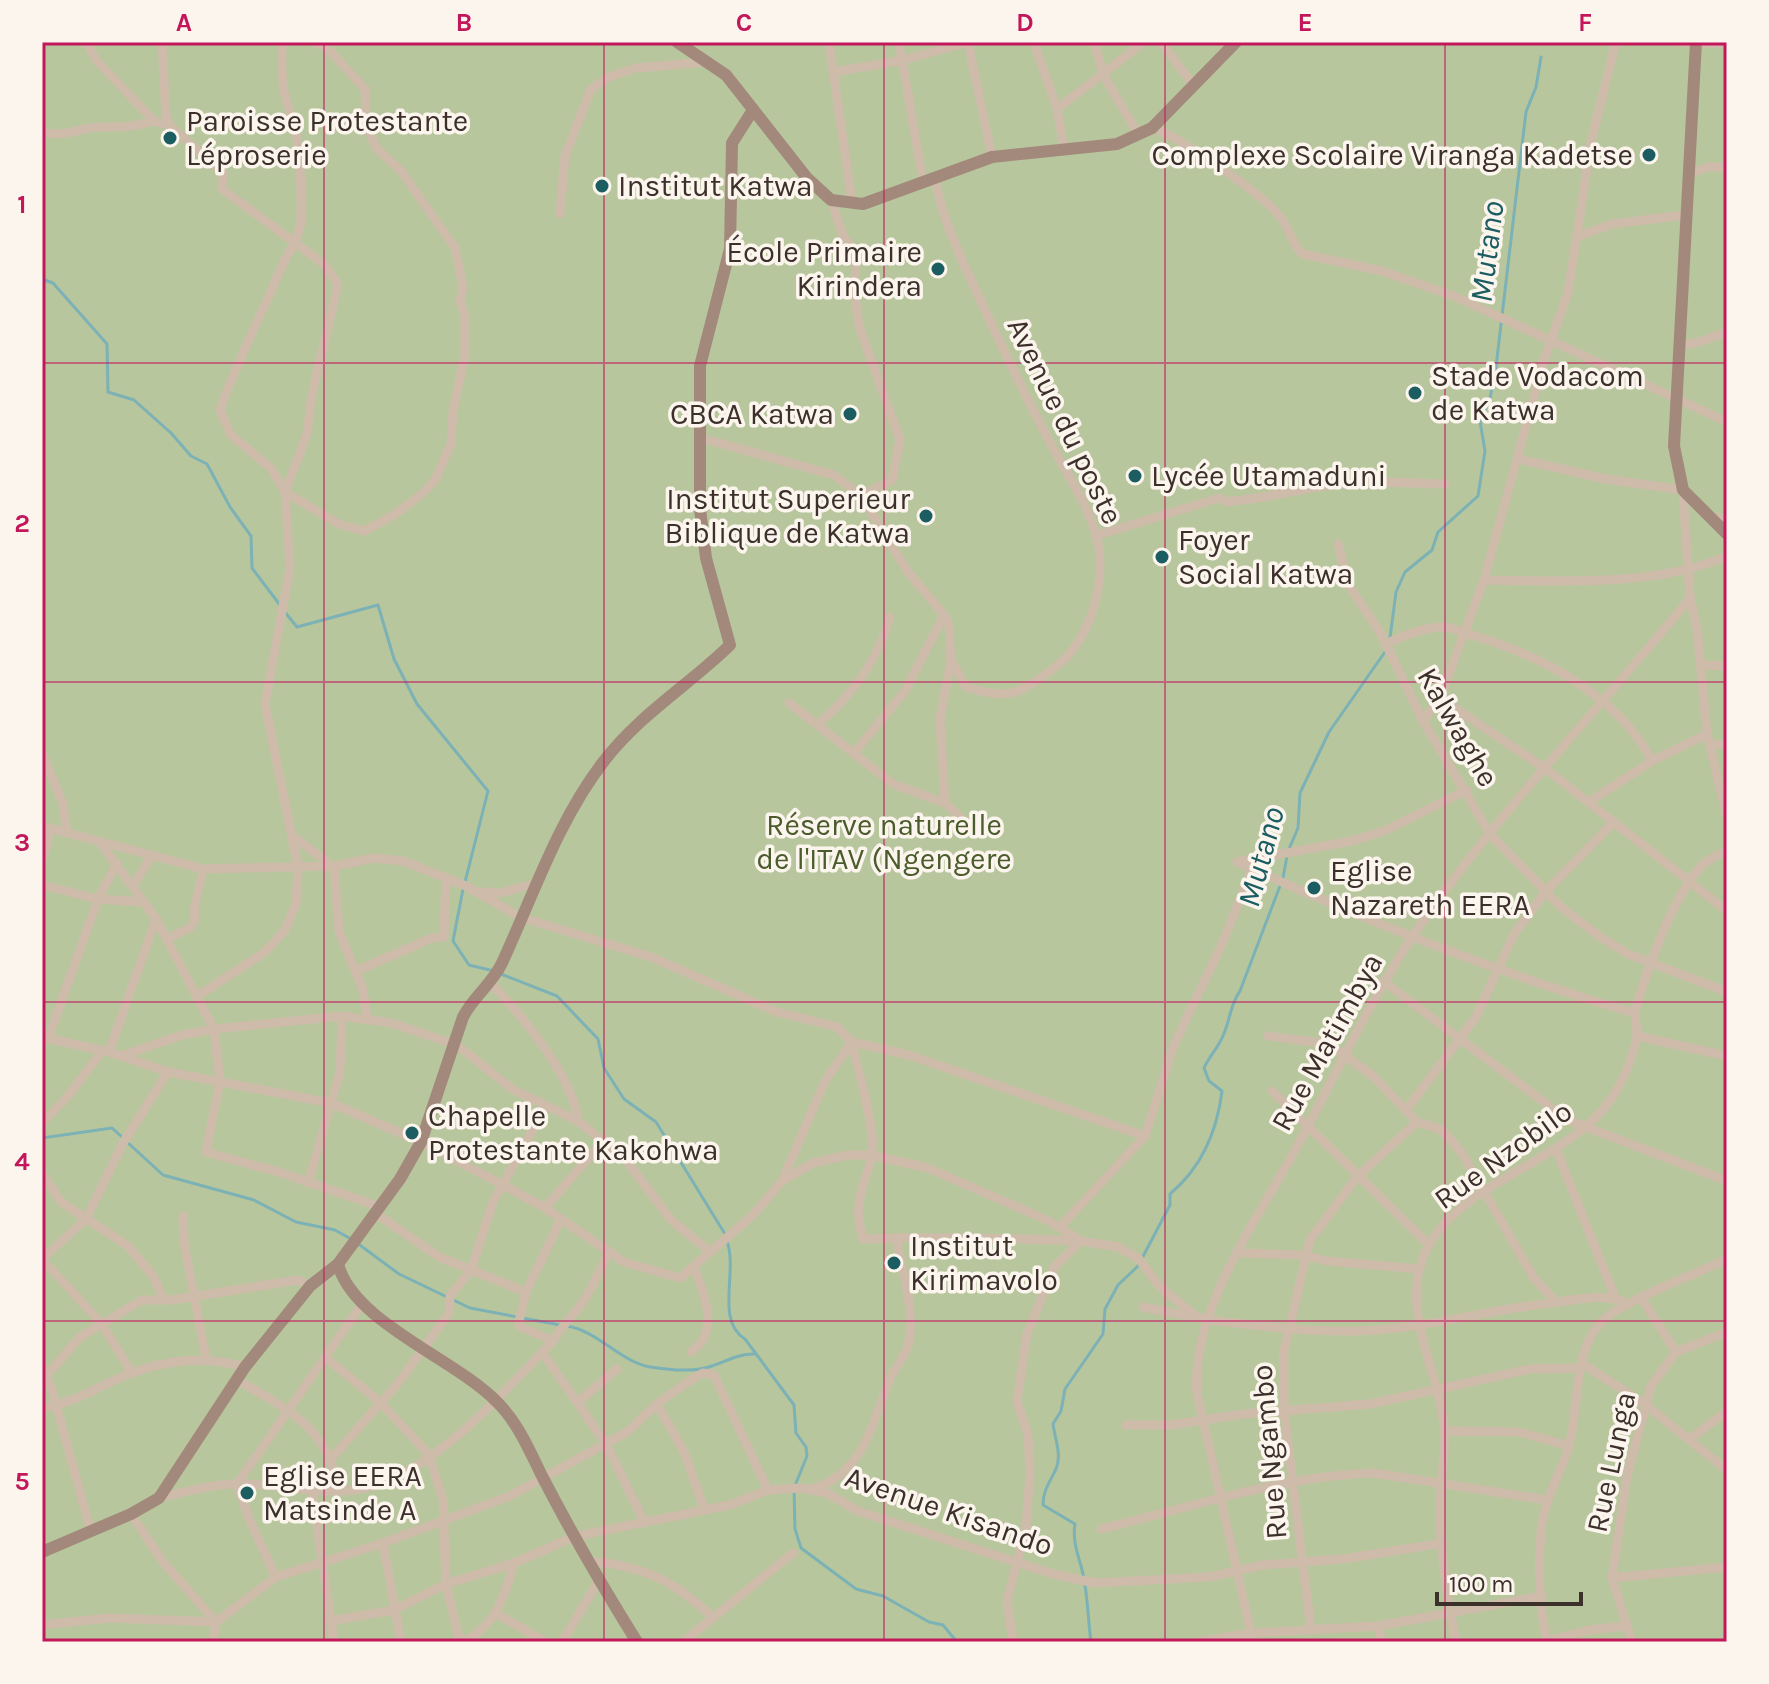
<svg xmlns="http://www.w3.org/2000/svg" width="1769" height="1684" viewBox="0 0 1769 1684" font-family="Karla,sans-serif">
  <style>
    .green { fill: #b8c69e }
    .lines { fill: none; stroke-linecap: round; stroke-linejoin: round }
    .stream { stroke: #7cb2b5; stroke-width: 3 }
    .street { stroke: #cfbbaa; stroke-width: 9 }
    .secondary { stroke: #a3897b; stroke-width: 12 }
    .grid { fill: none; stroke: #c2185b; stroke-width: 2; stroke-opacity: 0.55 }
    .poi-dot { fill: #1b5d61; stroke: #fcf5ed; stroke-width: 3 }
    .labels { text-anchor: middle; dominant-baseline: central; stroke-width: 7; stroke-linejoin: round; paint-order: stroke }
    .poi-label { font-size: 30px; fill: #3c302a; stroke: #fcf5ed; text-anchor: start }
    .street-label { font-size: 30px; fill: #3c302a; stroke: #fcf5ed }
    .park-label { font-size: 30px; fill: #4a5c2b; stroke: #fcf5ed }
    .water-label { font-size: 32px; font-style: italic; fill: #1b5d61; stroke: #fcf5ed }
    .neatline { fill: none; stroke: #c2185b; stroke-width: 3 }
    .grid-label { font-size: 26px; text-anchor: middle; font-weight: bold; fill: #c2185b }
  </style>
  <rect width="100%" height="100%" fill="#f5ebe0"/>
  <rect class="green" x="42" y="42" width="1685" height="1600"/>
  <g class="lines">
    <g class="stream">
      <polyline points="42,279 53,283 107,344 108,392 134,400 171,433 191,456 207,464 230,507 251,536 252,568 280,605"/>
      <polyline points="284,611 297,627 378,605 394,659 417,704 488,791 465,882"/>
      <polyline points="1390,638 1396,592 1405,572 1432,550 1438,532 1478,496 1485,451 1480,421 1490,398 1496,367 1526,112 1536,87 1541,57"/>
      <polyline points="1289,849 1298,828 1300,793 1329,732 1387,649"/>
      <polyline points="463,889 453,941 469,965 494,971"/>
      <polyline points="501,974 557,996 598,1039 604,1068 624,1099 656,1122 725,1234"/>
      <polyline points="42,1138 112,1128 122,1137"/>
      <polyline points="127,1142 163,1175 254,1200 296,1222 335,1230 351,1239"/>
      <path d="M 727,1241 C 738,1272 715,1321 745,1339 L 794,1405 L 796,1433 L 806,1447 L 807,1456 L 794,1488 L 795,1529 L 801,1548 L 856,1589 L 883,1596 L 929,1622 L 943,1625 L 957,1642"/>
      <polyline points="357,1243 399,1274 470,1308 560,1325"/>
      <path d="M 567,1326 C 598,1331 619,1361 650,1367 C 669,1370 694,1373 712,1366 C 727,1361 738,1354 754,1354"/>
      <path d="M 1091,1642 C 1088,1621 1088,1596 1083,1574 C 1079,1556 1072,1543 1075,1524 L 1043,1505 C 1043,1490 1050,1482 1056,1469 C 1062,1455 1055,1439 1053,1424 L 1061,1411 L 1065,1389 L 1103,1334 L 1105,1309 L 1118,1285 L 1138,1266 L 1170,1205 L 1170,1194 C 1201,1168 1217,1132 1222,1091 L 1209,1081 L 1204,1068 C 1209,1057 1216,1050 1221,1040 C 1230,1024 1229,1006 1240,991 L 1283,878 L 1287,856"/>
    </g>
    <g class="street">
      <polyline points="86,42 97,61 154,121 170,126 223,173 222,189 325,265 338,285 312,394 307,434 285,492 290,568 265,704 298,867 296,904 285,930 265,952 196,997"/>
      <polyline points="162,42 166,115 170,126"/>
      <path d="M 282,42 C 282,56 281,71 283,85 C 285,104 295,121 297,139 C 300,161 302,196 301,219 C 300,240 285,256 278,275 C 259,320 236,363 220,410 L 231,435 L 271,468 L 285,492 L 339,524 L 364,531 L 394,515 L 423,493 L 435,480 L 451,444 L 453,411 L 465,354 L 465,315 L 460,302 L 463,287 L 455,248 L 401,171 L 377,149 L 366,125 L 365,89 L 327,48 L 315,42"/>
      <polyline points="829,42 852,202"/>
      <polyline points="899,42 923,181"/>
      <polyline points="968,42 992,157"/>
      <polyline points="1034,42 1057,109 1064,149"/>
      <polyline points="1094,42 1104,76 1138,134"/>
      <polyline points="1161,42 1194,86"/>
      <polyline points="1675,42 1727,44"/>
      <polyline points="834,72 903,60 969,42"/>
      <polyline points="1057,109 1144,42"/>
      <path d="M 1152,128 C 1180,137 1263,194 1281,218 C 1291,231 1291,244 1303,254 L 1382,271 L 1454,296 L 1727,422"/>
      <path d="M 42,132 C 66,138 82,126 104,127 C 123,127 135,127 154,121"/>
      <polyline points="1688,174 1709,167 1727,167"/>
      <polyline points="831,200 844,238 857,252 854,290 859,326 900,440 892,480 861,496"/>
      <polyline points="560,214 565,156 591,89 609,77 636,68 704,62"/>
      <polyline points="1579,236 1612,224 1685,215"/>
      <polyline points="1679,345 1696,343 1727,332"/>
      <path d="M 701,438 L 834,475 L 861,496 L 908,572 L 944,615 L 949,625 L 951,660 L 966,687 C 1010,700 1018,695 1054,668 C 1089,642 1104,591 1099,549 C 1094,512 1068,477 1051,444 C 1025,396 1002,347 979,297 C 961,258 942,220 935,178"/>
      <polyline points="1711,517 1727,519"/>
      <polyline points="1095,536 1219,498 1227,502 1257,498 1350,481 1445,484"/>
      <polyline points="1338,544 1349,586 1381,634 1423,721 1490,834 1561,907 1599,936 1628,954 1727,992"/>
      <path d="M 1484,580 C 1559,581 1657,587 1727,556"/>
      <polyline points="1690,598 1697,628 1707,734 1727,817"/>
      <path d="M 1385,644 C 1404,636 1423,627 1444,627 C 1452,627 1460,632 1468,634 C 1538,654 1617,694 1652,761"/>
      <polyline points="1701,665 1727,666"/>
      <polyline points="1440,698 1546,769 1727,911"/>
      <polyline points="789,703 893,784 945,803 964,821"/>
      <polyline points="1423,721 1440,698 1484,580 1544,360 1568,293 1591,142 1616,42"/>
      <path d="M 818,724 C 852,696 878,659 890,617"/>
      <polyline points="1709,744 1727,745"/>
      <polyline points="855,752 905,691 944,615"/>
      <polyline points="42,753 63,804 67,833"/>
      <polyline points="1589,802 1652,761 1707,734"/>
      <polyline points="945,803 940,719 951,660"/>
      <polyline points="42,826 203,869 334,866 374,858 403,861 466,886 520,917 651,957 777,1012 837,1027 852,1042 909,1055 1145,1136"/>
      <polyline points="293,836 328,863"/>
      <polyline points="102,845 156,919 214,1029 220,1081 206,1152 282,1173 380,1207"/>
      <polyline points="42,861 51,830"/>
      <path d="M 1237,862 C 1366,921 1499,974 1635,1013"/>
      <polyline points="1237,862 1352,841 1384,831 1467,790"/>
      <polyline points="334,866 339,931 363,990 367,1017"/>
      <polyline points="42,885 98,899 143,902"/>
      <polyline points="133,886 151,857"/>
      <polyline points="481,892 500,893 537,883"/>
      <polyline points="166,939 190,928 195,921 194,910 203,869"/>
      <polyline points="356,971 432,938 444,937 446,877"/>
      <polyline points="1383,981 1568,1120 1727,1181"/>
      <path d="M 489,982 C 519,1011 574,1078 578,1121"/>
      <polyline points="1268,1036 1329,1044 1373,1076 1417,1122 1437,1128 1448,1136 1463,1155 1534,1278 1556,1302"/>
      <polyline points="1637,1036 1727,1056"/>
      <polyline points="42,1037 109,1052 168,1072 331,1103 421,1142 503,1185 545,1208 624,1262 680,1278 753,1215 782,1181 825,1081 852,1042"/>
      <polyline points="48,1039 98,899 117,863"/>
      <path d="M 852,1042 C 858,1072 869,1105 872,1135 C 876,1176 848,1190 863,1239 C 935,1236 1008,1238 1080,1241"/>
      <polyline points="109,1052 156,919"/>
      <polyline points="121,1056 182,1035 214,1029 342,1016 391,1023 457,1045 512,1089 578,1121 626,1160 671,1220 709,1251"/>
      <polyline points="1272,1091 1429,1245"/>
      <polyline points="1407,1109 1476,1017 1514,934 1546,891 1614,822"/>
      <polyline points="42,1123 68,1096 103,1050"/>
      <polyline points="1556,1149 1615,1297"/>
      <polyline points="42,1173 61,1202 128,1246 153,1276 164,1299"/>
      <path d="M 782,1181 L 813,1163 L 848,1155 L 871,1155 L 928,1168 L 1049,1221 L 1081,1241 L 1118,1247 L 1139,1259 L 1160,1287 L 1197,1317 L 1210,1320 C 1266,1327 1331,1335 1387,1329 C 1442,1324 1496,1309 1551,1303 C 1576,1300 1606,1292 1628,1304"/>
      <polyline points="308,1183 340,1072 342,1016"/>
      <polyline points="545,1208 603,1141"/>
      <polyline points="375,1213 439,1257 526,1292"/>
      <polyline points="183,1216 184,1243 206,1358"/>
      <polyline points="1060,1227 1145,1136 1174,1045 1222,944 1252,869"/>
      <polyline points="1239,1253 1304,1255 1327,1261 1420,1269"/>
      <polyline points="1642,1299 1676,1352"/>
      <polyline points="1143,1307 1194,1317"/>
      <polyline points="553,1341 519,1326 519,1321 526,1292 561,1219"/>
      <polyline points="542,1352 606,1444 645,1523"/>
      <path d="M 691,1352 C 720,1332 705,1294 694,1268"/>
      <polyline points="325,1357 380,1402 429,1455 443,1500 446,1584 460,1642"/>
      <polyline points="1582,1363 1647,1406 1727,1470"/>
      <polyline points="42,1366 52,1390 91,1532"/>
      <polyline points="132,1373 101,1323 42,1259 86,1219 123,1143 168,1072"/>
      <path d="M 237,1380 C 272,1400 316,1421 330,1461 C 334,1470 335,1481 338,1491"/>
      <polyline points="42,1381 80,1337 142,1300 171,1300 298,1280 310,1286"/>
      <polyline points="579,1401 617,1369"/>
      <polyline points="657,1404 685,1454 704,1509"/>
      <path d="M 42,1408 C 67,1404 84,1395 106,1384 C 151,1362 196,1353 245,1367"/>
      <polyline points="1126,1425 1171,1425 1243,1414 1370,1404 1530,1369 1580,1368"/>
      <polyline points="1444,1431 1519,1432 1569,1446"/>
      <polyline points="1690,1439 1727,1411"/>
      <polyline points="330,1460 399,1382 449,1313 450,1296 471,1270 493,1202 545,1108"/>
      <path d="M 812,1489 C 864,1474 872,1423 890,1379 C 897,1363 908,1355 910,1335 C 913,1303 902,1269 896,1238"/>
      <polyline points="312,1491 334,1642"/>
      <path d="M 159,1498 C 185,1492 212,1484 238,1484 C 277,1484 315,1494 354,1490 C 427,1482 504,1391 553,1341 C 560,1329 567,1321 576,1311 C 590,1294 599,1272 608,1253"/>
      <polyline points="131,1514 163,1562 216,1622 213,1642"/>
      <path d="M 1101,1529 C 1191,1507 1281,1476 1374,1473 L 1547,1500"/>
      <polyline points="383,1543 401,1642"/>
      <path d="M 589,1561 C 643,1566 674,1580 713,1618"/>
      <polyline points="276,1577 250,1521 237,1484 362,1304"/>
      <polyline points="1612,1578 1727,1567"/>
      <polyline points="497,1614 546,1642"/>
      <polyline points="330,1621 394,1610 446,1584 514,1563 576,1536 730,1505 768,1490 801,1488 827,1493 858,1511 1053,1574 1095,1583 1209,1577 1263,1565 1343,1559 1443,1543"/>
      <polyline points="42,1625 109,1618 216,1622 276,1577 383,1543 510,1496 627,1432 657,1404 692,1379 703,1373 714,1375 768,1490"/>
      <polyline points="1378,1626 1382,1642"/>
      <polyline points="1311,1630 1284,1412 1284,1350 1310,1240 1357,1177 1417,1122"/>
      <polyline points="1547,1641 1589,1630 1625,1626"/>
      <path d="M 464,1642 C 497,1623 504,1598 514,1563"/>
      <polyline points="562,1642 599,1580"/>
      <polyline points="683,1642 793,1553"/>
      <polyline points="1013,1642 1007,1601 1026,1527 1030,1474 1028,1435 1017,1401 1027,1334 1055,1266 1081,1241"/>
      <polyline points="1198,1642 1250,1633 1378,1626 1542,1596"/>
      <path d="M 1253,1642 L 1197,1393 C 1191,1314 1251,1229 1289,1161 C 1335,1079 1372,992 1428,914 C 1507,803 1604,704 1690,598 L 1683,490 L 1606,479 L 1518,459"/>
      <path d="M 1456,1642 C 1448,1602 1442,1562 1440,1522 C 1438,1489 1447,1457 1444,1425 C 1439,1375 1407,1321 1419,1270 C 1441,1182 1567,1168 1613,1096 C 1623,1081 1636,1051 1637,1033 C 1637,1025 1634,1017 1636,1009 C 1646,971 1672,901 1697,871 C 1704,861 1716,856 1727,851"/>
      <path d="M 1547,1642 C 1539,1607 1538,1568 1541,1532 C 1543,1500 1561,1475 1569,1445 C 1580,1406 1572,1353 1601,1322 C 1620,1302 1698,1273 1727,1259"/>
      <polyline points="1632,1642 1612,1578 1627,1476 1651,1386 1676,1352 1727,1332"/>
      <polyline points="1722,1642 1727,1641"/>
    </g>
    <g class="secondary">
      <polyline points="677,42 726,75 807,178 831,200 863,204 992,157 1117,144 1152,128 1236,42"/>
      <polyline points="1696,42 1674,446 1683,490 1727,534"/>
      <path d="M 338,1264 C 353,1322 455,1359 496,1401 C 518,1422 530,1452 543,1478 C 572,1534 604,1589 637,1642"/>
      <path d="M 42,1552 L 131,1514 L 159,1498 L 245,1367 L 310,1286 L 338,1264 L 400,1179 L 421,1142 L 463,1017 C 473,997 492,984 502,963 C 533,896 558,820 604,761 C 639,715 689,685 730,645 L 706,558 L 700,509 L 700,366 L 730,249 L 732,143 L 753,110"/>
    </g>
  </g>
  <path class="grid" d="M 324,42 L 324,1642M 604,42 L 604,1642M 884,42 L 884,1642M 1165,42 L 1165,1642M 1445,42 L 1445,1642M 42,363 L 1727,363M 42,682 L 1727,682M 42,1002 L 1727,1002M 42,1321 L 1727,1321"/>
  <g class="poi-dot">
    <circle cx="170" cy="138" r="8"/>
    <circle cx="1649" cy="155" r="8"/>
    <circle cx="602" cy="186" r="8"/>
    <circle cx="938" cy="269" r="8"/>
    <circle cx="1415" cy="393" r="8"/>
    <circle cx="850" cy="414" r="8"/>
    <circle cx="1135" cy="476" r="8"/>
    <circle cx="926" cy="516" r="8"/>
    <circle cx="1162" cy="557" r="8"/>
    <circle cx="1314" cy="888" r="8"/>
    <circle cx="412" cy="1133" r="8"/>
    <circle cx="894" cy="1263" r="8"/>
    <circle cx="247" cy="1493" r="8"/>
  </g>
  <g class="labels">
    <g class="poi-label">
      <text x="186" y="121">Paroisse Protestante<tspan x="186" dy="34">Léproserie</tspan></text>
      <text x="1633" y="155" text-anchor="end">Complexe Scolaire Viranga Kadetse</text>
      <text x="618" y="186">Institut Katwa</text>
      <text x="922" y="252" text-anchor="end">École Primaire<tspan x="922" dy="34">Kirindera</tspan></text>
      <text x="1431" y="376">Stade Vodacom<tspan x="1431" dy="34">de Katwa</tspan></text>
      <text x="834" y="414" text-anchor="end">CBCA Katwa</text>
      <text x="1151" y="476">Lycée Utamaduni</text>
      <text x="910" y="499" text-anchor="end">Institut Superieur<tspan x="910" dy="34">Biblique de Katwa</tspan></text>
      <text x="1178" y="540">Foyer<tspan x="1178" dy="34">Social Katwa</tspan></text>
      <text x="1330" y="871">Eglise<tspan x="1330" dy="34">Nazareth EERA</tspan></text>
      <text x="428" y="1116">Chapelle<tspan x="428" dy="34">Protestante Kakohwa</tspan></text>
      <text x="910" y="1246">Institut<tspan x="910" dy="34">Kirimavolo</tspan></text>
      <text x="263" y="1476">Eglise EERA<tspan x="263" dy="34">Matsinde A</tspan></text>
    </g>
    <g class="street-label">
      <text transform="translate(1065 421) rotate(64)">Avenue du poste</text>
      <text transform="translate(1458 727) rotate(60)">Kalwaghe</text>
      <text transform="translate(1327 1042) rotate(-61)">Rue Matimbya</text>
      <text transform="translate(1503 1155) rotate(-36)">Rue Nzobilo</text>
      <text transform="translate(1269 1452) rotate(-95)">Rue Ngambo</text>
      <text transform="translate(1611 1462) rotate(-78)">Rue Lunga</text>
      <text transform="translate(949 1511) rotate(19)">Avenue Kisando</text>
    </g>
    <g class="park-label">
      <text x="884" y="825">Réserve naturelle<tspan x="884" dy="34">de l'ITAV (Ngengere</tspan></text>
    </g>
    <g class="water-label">
      <text transform="translate(1487 252) rotate(-83)">Mutano</text>
      <text transform="translate(1261 857) rotate(-75)">Mutano</text>
    </g>
  </g>
  <rect width="1769" height="1684" fill="none" stroke="#fcf5ed" stroke-width="88"/>
  <path d="M1437 1592v12h144v-12" fill="none" stroke="#3c302a" stroke-width="4"/>
  <text x="1449" y="1592" font-size="24" fill="#3c302a" stroke="#fcf5ed" stroke-width="6" paint-order="stroke">100 m</text>
  <rect x="44" y="44" width="1681" height="1596" class="neatline"/>
  <g class="grid-label">
    <text x="184" y="31">A</text>
    <text x="464" y="31">B</text>
    <text x="744" y="31">C</text>
    <text x="1025" y="31">D</text>
    <text x="1305" y="31">E</text>
    <text x="1585" y="31">F</text>
    <text x="22" y="213">1</text>
    <text x="22" y="532">2</text>
    <text x="22" y="851">3</text>
    <text x="22" y="1170">4</text>
    <text x="22" y="1490">5</text>
  </g>
</svg>
